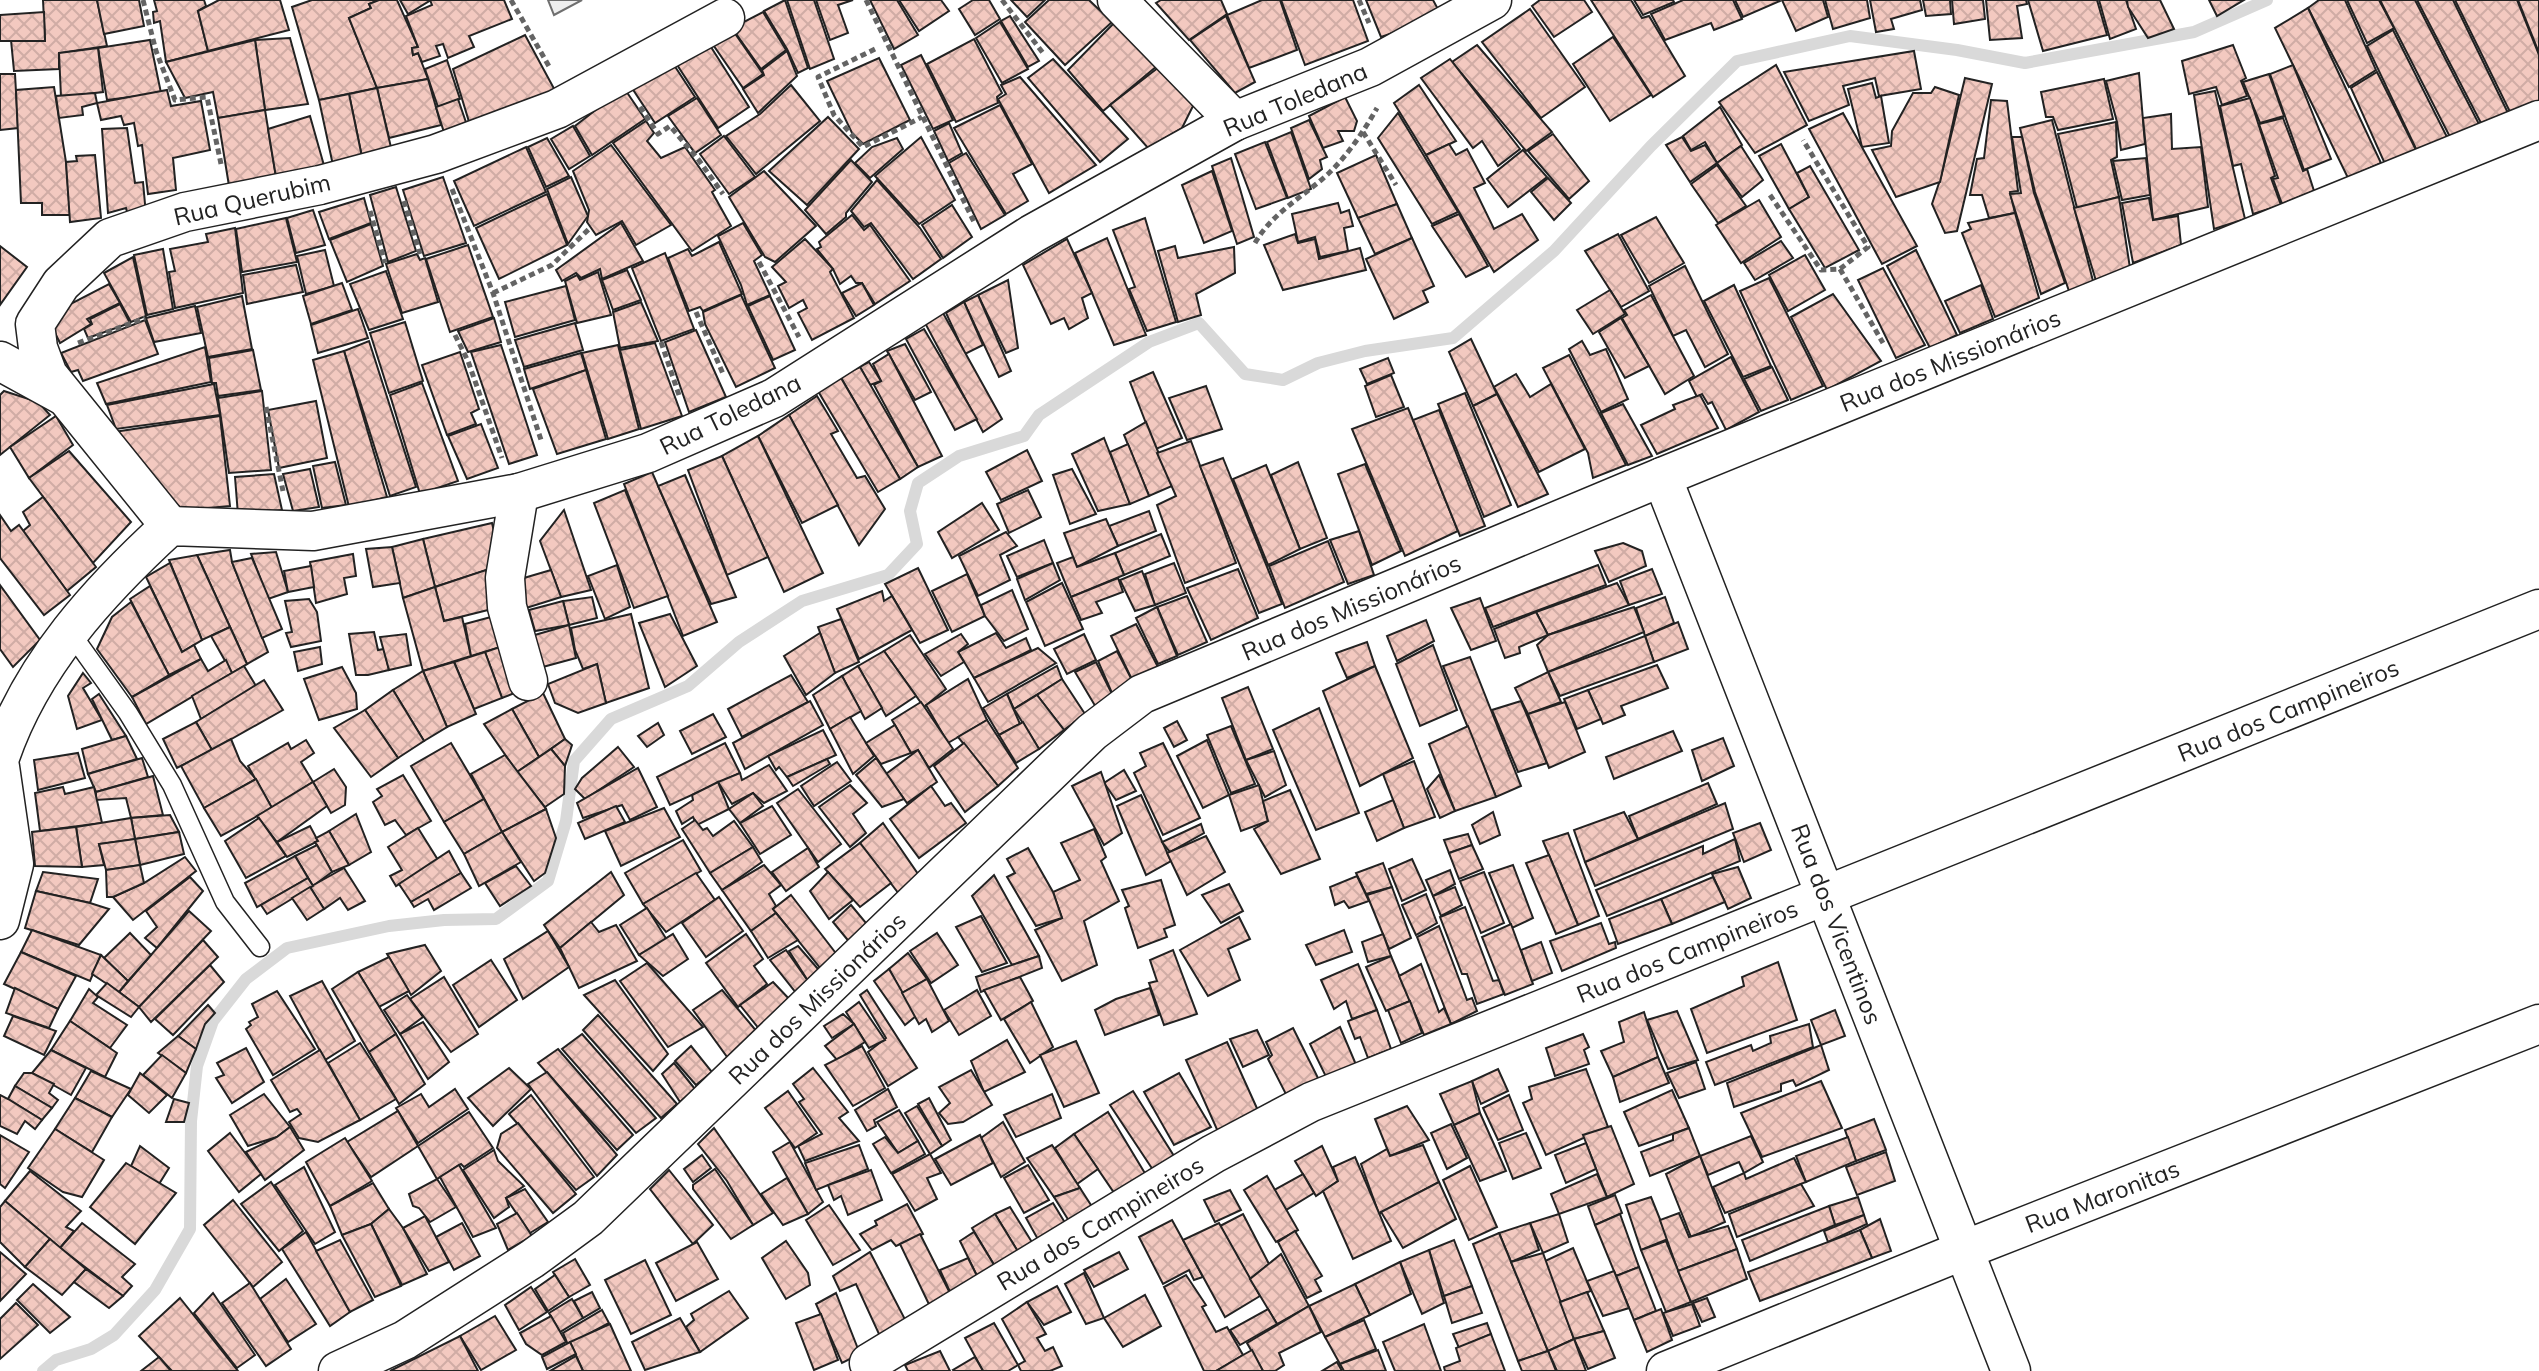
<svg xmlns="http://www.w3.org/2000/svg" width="2539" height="1371" viewBox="0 0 2539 1371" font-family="Mulish,sans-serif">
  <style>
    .forest { fill: url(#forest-firs); stroke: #6f6f6f; stroke-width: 2 }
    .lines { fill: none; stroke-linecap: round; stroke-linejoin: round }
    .stream { stroke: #d9d9d9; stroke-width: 12 }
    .building { fill: url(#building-cross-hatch); stroke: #222; stroke-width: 2 }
    .service-casing { stroke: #222; stroke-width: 21 }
    .minor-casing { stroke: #222; stroke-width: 41 }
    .path { stroke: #646464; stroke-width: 5; stroke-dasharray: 6 4; stroke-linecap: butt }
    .service { stroke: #fff; stroke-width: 18 }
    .minor { stroke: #fff; stroke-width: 38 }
    .labels { text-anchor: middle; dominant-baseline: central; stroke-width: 6; stroke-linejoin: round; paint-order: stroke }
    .street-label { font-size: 24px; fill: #222; stroke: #fff }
  </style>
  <defs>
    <pattern id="forest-firs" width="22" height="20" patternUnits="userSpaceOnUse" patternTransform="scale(2)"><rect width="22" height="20" fill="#eee"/><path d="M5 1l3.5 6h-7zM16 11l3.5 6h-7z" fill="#ccc"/></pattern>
    <pattern id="building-cross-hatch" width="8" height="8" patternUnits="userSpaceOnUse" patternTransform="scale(2)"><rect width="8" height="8" fill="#f3c9c0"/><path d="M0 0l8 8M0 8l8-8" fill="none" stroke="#d0aca5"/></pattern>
  </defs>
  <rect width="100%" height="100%" fill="#fff"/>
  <polygon class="forest" points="548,0 582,0 554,15"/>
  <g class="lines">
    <polyline class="stream" points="43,1371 56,1360 91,1349 114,1335 155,1290 190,1229 191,1121 197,1066 213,1021 246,979 287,948 389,926 444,920 496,919 548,881 566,821 574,761 611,719 688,686 739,642 802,601 888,575 917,544 910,511 918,483 959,456 1024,436 1039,415 1149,342 1199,323 1245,374 1283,380 1318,363 1365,351 1453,338 1554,251 1651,146 1737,61 1850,36 1957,50 2025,63 2194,32 2267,0"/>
  </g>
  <g class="building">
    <polygon points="43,0 97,0 107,46 59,53 59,69 14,71 11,40 45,41"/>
    <polygon points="97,0 139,0 144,26 104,34"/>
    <polygon points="154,0 204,0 206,6 198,11 208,51 166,62 160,21 154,23 153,12 157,11"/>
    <polygon points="219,0 280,0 289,30 208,51 198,11"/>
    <polygon points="312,0 379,0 369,4 371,8 349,18 377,88 319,100 292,7"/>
    <polygon points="379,0 397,0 418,47 412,48 413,55 418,53 428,79 377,88 349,18 371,8 369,4"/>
    <polygon points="400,0 431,0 408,14"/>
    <polygon points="430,0 504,0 512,19 469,36 474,47 448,58 443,44 436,46 440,56 422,62 418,53 413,55 412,48 418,47 406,16 432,5"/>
    <polygon points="785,0 808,68 798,73 787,49 764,11"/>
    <polygon points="787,0 814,0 834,59 810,69"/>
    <polygon points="816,0 853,0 838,5 848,33 830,40"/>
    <polygon points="870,0 897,0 918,35 894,49"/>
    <polygon points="899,0 941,0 949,11 919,31"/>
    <polygon points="973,0 989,0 1000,19 975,35 959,9"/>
    <polygon points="1011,0 1045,0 1027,17"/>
    <polygon points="1049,0 1089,0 1112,22 1065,65 1025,22"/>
    <polygon points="1161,0 1221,0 1227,14 1189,40 1156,3"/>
    <polygon points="1262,0 1280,0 1297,50 1249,68 1227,15"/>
    <polygon points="1281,0 1353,0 1368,41 1305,65"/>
    <polygon points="1366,0 1433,0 1439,11 1413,26 1381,37"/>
    <polygon points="1540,0 1584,0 1592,12 1554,37 1532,6"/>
    <polygon points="1591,0 1631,0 1642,18 1649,16 1685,76 1653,97"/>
    <polygon points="1634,0 1673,0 1674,2 1643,15"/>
    <polygon points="1683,0 1733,0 1742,19 1714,30 1711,23 1665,40 1651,14"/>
    <polygon points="1735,0 1779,0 1780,1 1743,17"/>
    <polygon points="1782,0 1823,0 1828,17 1796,31"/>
    <polygon points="1825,0 1867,0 1870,18 1833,29"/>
    <polygon points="1870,0 1920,0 1922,10 1891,19 1894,29 1876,32"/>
    <polygon points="1923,0 1950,0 1951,14 1926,16"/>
    <polygon points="1952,0 1983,0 1985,19 1954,24"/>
    <polygon points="1986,0 2026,0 2027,4 2017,6 2022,38 1990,40"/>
    <polygon points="2028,0 2097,0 2107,35 2043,51"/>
    <polygon points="2099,0 2126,0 2136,29 2110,39"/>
    <polygon points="2127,0 2160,0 2174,29 2148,38 2128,7"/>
    <polygon points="2209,0 2244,0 2217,16"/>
    <polygon points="2319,0 2345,0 2376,70 2349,87 2308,8"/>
    <polygon points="2347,0 2379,0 2394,28 2367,43"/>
    <polygon points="2380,0 2415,0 2480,126 2451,139"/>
    <polygon points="2417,0 2453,0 2508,113 2481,123"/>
    <polygon points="2455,0 2517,0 2539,55 2539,103 2511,114"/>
    <polygon points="2518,0 2539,0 2539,53"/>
    <polygon points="2308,8 2381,163 2348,178 2275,28"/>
    <polygon points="1530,9 1585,87 1541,118 1482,42"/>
    <polygon points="44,12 45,41 0,41 0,15"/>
    <polygon points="763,12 786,50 761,69 732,28"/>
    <polygon points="1010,16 1039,61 1028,67 1001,21"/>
    <polygon points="1226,16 1255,82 1235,93 1190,40"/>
    <polygon points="727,22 763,74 743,88 707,36"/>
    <polygon points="1000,22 1028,69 1002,83 976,38"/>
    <polygon points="1115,22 1157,66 1103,111 1068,70"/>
    <polygon points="2393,30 2448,139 2418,153 2367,46"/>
    <polygon points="525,35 558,96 473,135 453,69"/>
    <polygon points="704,36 749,107 718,128 672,57"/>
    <polygon points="1613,37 1651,95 1610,121 1573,64"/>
    <polygon points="290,38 308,104 265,110 255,40"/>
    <polygon points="974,39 1002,93 997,97 998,103 956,122 927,64"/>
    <polygon points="150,40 161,93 107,100 98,48"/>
    <polygon points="255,40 265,110 218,118 213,92 185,98 166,62"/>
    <polygon points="1477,45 1552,132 1526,151 1452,62"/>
    <polygon points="2233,45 2246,78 2241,81 2247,96 2222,105 2216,87 2189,94 2182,61"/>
    <polygon points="98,48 103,92 61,97 59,53"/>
    <polygon points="787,51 797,76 758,113 743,89 764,75 762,70"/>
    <polygon points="1914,51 1921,89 1879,96 1875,78 1843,86 1849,105 1809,121 1784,72"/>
    <polygon points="921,55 953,120 933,129 901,65"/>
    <polygon points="879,58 910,120 863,144 852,133 827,81"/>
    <polygon points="670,59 695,97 655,123 630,85"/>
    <polygon points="1053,59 1128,139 1100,162 1028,78"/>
    <polygon points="1450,59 1520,149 1498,166 1482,141 1473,148 1421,78"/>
    <polygon points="447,60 460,99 438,107 425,69"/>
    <polygon points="1776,65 1807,125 1755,153 1719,102"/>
    <polygon points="2293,65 2331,159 2304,170 2270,74"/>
    <polygon points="1159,67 1185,91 1193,106 1182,128 1148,148 1110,105"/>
    <polygon points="2377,72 2416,150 2385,164 2351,88"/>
    <polygon points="2139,73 2145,144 2121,150 2117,122 2106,81"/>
    <polygon points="0,74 15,74 18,128 0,130"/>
    <polygon points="2269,74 2284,116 2260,123 2243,82"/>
    <polygon points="1020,77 1096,165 1049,193 998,99 1006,94 1001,85"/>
    <polygon points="1965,78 1992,84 1957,231 1945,233 1932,204 1941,177"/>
    <polygon points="428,79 441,125 389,138 377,88"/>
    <polygon points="2104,79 2113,119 2058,130 2053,117 2046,117 2041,92"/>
    <polygon points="1872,83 1876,98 1881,96 1889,143 1862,147 1848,89"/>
    <polygon points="791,85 820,121 756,174 726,136 760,114"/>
    <polygon points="1419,85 1456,141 1426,155 1394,103"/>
    <polygon points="54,87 66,162 70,215 42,215 42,203 21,203 16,90"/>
    <polygon points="1935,87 1959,95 1940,182 1896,197 1872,150 1891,146 1892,131 1913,93 1931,93"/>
    <polygon points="377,88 393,156 363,162 349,94"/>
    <polygon points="624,88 645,119 592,155 575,126"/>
    <polygon points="167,90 171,106 201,101 210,150 173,158 176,190 148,194 142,145 138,146 134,123 124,125 121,116 101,120 97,103"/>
    <polygon points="2215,91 2245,219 2214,229 2194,95"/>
    <polygon points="95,93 97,103 82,107 83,115 59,118 56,96"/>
    <polygon points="349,94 363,162 334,170 319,100"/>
    <polygon points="1345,97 1357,121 1354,131 1338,131 1343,141 1323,148 1309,116"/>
    <polygon points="697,98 721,135 695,153 668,116"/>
    <polygon points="2250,98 2275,176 2271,178 2281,205 2253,214 2241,164 2233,166 2220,106"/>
    <polygon points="458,99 471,137 448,145 436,107"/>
    <polygon points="1991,100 2007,101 2018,191 2010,192 2015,213 1989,218 1982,195 1970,195 1977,159 1984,158"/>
    <polygon points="1000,105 1032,164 1013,174 1028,201 1006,214 954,128"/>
    <polygon points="1720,107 1742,145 1717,163 1705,142 1691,150 1683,136"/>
    <polygon points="265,110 277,183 230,192 218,118"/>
    <polygon points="1398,113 1458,212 1432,224 1378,138"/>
    <polygon points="1843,113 1917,246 1882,264 1809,129"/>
    <polygon points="2171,114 2172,149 2201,147 2208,207 2153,220 2143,118"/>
    <polygon points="310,116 325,169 277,183 268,129"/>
    <polygon points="828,117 859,149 807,205 769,171"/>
    <polygon points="2283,118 2303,171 2307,169 2314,191 2282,204 2273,179 2278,178 2259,124"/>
    <polygon points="1309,120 1327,157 1320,160 1322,169 1309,179 1291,128"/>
    <polygon points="2052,120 2094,285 2070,294 2035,192 2020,128"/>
    <polygon points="646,121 654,133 647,141 661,158 685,147 715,190 712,192 731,226 692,251 613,143"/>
    <polygon points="2116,122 2117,157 2111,160 2119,197 2077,208 2058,134"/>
    <polygon points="949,123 962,153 948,161 934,131"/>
    <polygon points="573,126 590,156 569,169 551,139"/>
    <polygon points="127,128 135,183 143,182 146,215 129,219 126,208 108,213 102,129"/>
    <polygon points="1291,132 1311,189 1288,198 1267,142"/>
    <polygon points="1553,134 1589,181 1569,199 1528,151"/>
    <polygon points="724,136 755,177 729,194 700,154"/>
    <polygon points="921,137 955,200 919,224 875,176"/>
    <polygon points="1682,137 1691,151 1705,145 1717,163 1690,182 1666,145"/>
    <polygon points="2012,137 2022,137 2034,193 2065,283 2041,294 2010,194 2021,193"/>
    <polygon points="547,138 569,176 546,187 528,147"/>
    <polygon points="897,138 903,149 870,178 855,163 872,147"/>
    <polygon points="1265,142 1287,198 1256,209 1235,154"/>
    <polygon points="1449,144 1456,155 1467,149 1485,183 1474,188 1494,229 1522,214 1538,240 1494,272 1426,155"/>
    <polygon points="1781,144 1809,197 1789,209 1759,156"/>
    <polygon points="611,145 671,225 636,245 622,221 596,235 587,222 589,210 573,171"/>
    <polygon points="1741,146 1763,180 1742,197 1717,163"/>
    <polygon points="526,147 546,192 474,226 454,181"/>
    <polygon points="1523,150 1547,177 1508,207 1487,179"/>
    <polygon points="966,153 1005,215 981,229 949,163"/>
    <polygon points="95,155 101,218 70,222 66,162 77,161 76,156"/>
    <polygon points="1376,155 1397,204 1358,218 1337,173"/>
    <polygon points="1231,158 1254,237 1237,244 1212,166"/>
    <polygon points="2146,158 2150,195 2122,200 2113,161"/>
    <polygon points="851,160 872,182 846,213 846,217 826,234 805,210"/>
    <polygon points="1717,165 1746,206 1718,223 1691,184"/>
    <polygon points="1810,166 1859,250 1825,268 1789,209 1809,197 1797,173"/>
    <polygon points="764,171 816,226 775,262 765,257 729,197"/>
    <polygon points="1212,171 1232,231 1204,243 1182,185"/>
    <polygon points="443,177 466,243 424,256 403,190"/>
    <polygon points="571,177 588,216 568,244 547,189"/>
    <polygon points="1548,178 1571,203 1554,220 1531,192"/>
    <polygon points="877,180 920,228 941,259 913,279 871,223 864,227 851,211"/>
    <polygon points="396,187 416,251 388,262 370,195"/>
    <polygon points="547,194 567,245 499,279 476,228"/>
    <polygon points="2119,197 2130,268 2096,281 2074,208"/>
    <polygon points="364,198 371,223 329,239 319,212"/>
    <polygon points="2149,198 2153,220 2178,216 2181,245 2133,263 2122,203"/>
    <polygon points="1759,200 1781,237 1741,263 1716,225"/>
    <polygon points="1338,203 1341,213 1349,210 1353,226 1344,228 1348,251 1320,257 1315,237 1298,242 1292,214"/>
    <polygon points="1397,204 1412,238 1375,254 1358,218"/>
    <polygon points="952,205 972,237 943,258 922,225"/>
    <polygon points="313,210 325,245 296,253 287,218"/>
    <polygon points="2015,213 2039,298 1995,317 1962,233 1971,229 1968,223"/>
    <polygon points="1459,214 1488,266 1466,277 1432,226"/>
    <polygon points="852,215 864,230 870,225 910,281 875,304 862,283 856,283 851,276 840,284 833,269 817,249 821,247 819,242"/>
    <polygon points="1656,217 1684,263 1649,283 1621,235"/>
    <polygon points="286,218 297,262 242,272 236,229"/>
    <polygon points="1145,218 1176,322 1147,331 1129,289 1135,287 1113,230"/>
    <polygon points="621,223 643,261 602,279 600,269 581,278 576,273 562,281 556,270"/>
    <polygon points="743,223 762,255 754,261 770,295 747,305 741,285 718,236"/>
    <polygon points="371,224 383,266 347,282 330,240"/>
    <polygon points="235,228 243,293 175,308 169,272 175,271 170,249 208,242 206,234"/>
    <polygon points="1295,234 1298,243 1315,239 1319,259 1360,248 1366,270 1283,290 1264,245"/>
    <polygon points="1618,234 1649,291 1621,307 1585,251"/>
    <polygon points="1107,238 1146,335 1114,345 1075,253"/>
    <polygon points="1412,238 1434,286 1423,291 1428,302 1394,319 1366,259"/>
    <polygon points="805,239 833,269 830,272 854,318 812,340 798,313 807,308 803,300 789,308 778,286 786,282 772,267"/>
    <polygon points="1067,239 1092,293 1082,298 1088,318 1069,329 1064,318 1051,324 1023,265"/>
    <polygon points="1781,241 1793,258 1755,280 1744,263"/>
    <polygon points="719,242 742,294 703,311 700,307 689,311 668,258 688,249 692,256"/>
    <polygon points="468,245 493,317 450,332 426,259"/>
    <polygon points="0,246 27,267 0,305"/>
    <polygon points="1175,246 1178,258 1234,247 1235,273 1196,294 1201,315 1178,322 1158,251"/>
    <polygon points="163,249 173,309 147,315 134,255"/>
    <polygon points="325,250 334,286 306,294 297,256"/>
    <polygon points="1916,250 1957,335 1930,348 1887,266"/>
    <polygon points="665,253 694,329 661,341 632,268"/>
    <polygon points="417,254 420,260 425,258 438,302 402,313 386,264"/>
    <polygon points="1805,255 1825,290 1788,311 1769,275"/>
    <polygon points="133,257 146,316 131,322 104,273"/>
    <polygon points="296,265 303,292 247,304 243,275"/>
    <polygon points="1685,266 1728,354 1705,367 1686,330 1673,336 1649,286"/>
    <polygon points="1883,268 1925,345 1896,358 1858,280"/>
    <polygon points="627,270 641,300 613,310 602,280"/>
    <polygon points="386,271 403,319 369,330 350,284"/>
    <polygon points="598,272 611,315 577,323 565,281 577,275 580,280"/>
    <polygon points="1769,278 1823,386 1791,400 1740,291"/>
    <polygon points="1008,280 1018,348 1006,353 978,295"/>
    <polygon points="342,283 352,310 311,324 303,296"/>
    <polygon points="862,283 874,305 856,316 842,293"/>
    <polygon points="109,284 120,303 87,319 91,324 60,343 51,325 51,314"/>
    <polygon points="1734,285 1771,366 1743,377 1704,301"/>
    <polygon points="1981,285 1993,319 1960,333 1945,301"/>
    <polygon points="566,286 575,320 515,337 505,302"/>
    <polygon points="1610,290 1625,314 1593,334 1577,310"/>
    <polygon points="1833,294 1881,361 1827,390 1791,317"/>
    <polygon points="741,295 775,368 736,387 705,324 703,312"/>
    <polygon points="978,295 1011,371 999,377 964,302"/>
    <polygon points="1651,295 1694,376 1665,394 1622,318 1627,315 1624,310"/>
    <polygon points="242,296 252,349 208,357 197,307"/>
    <polygon points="770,296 795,350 773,360 748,306"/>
    <polygon points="641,302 658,341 620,348 613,312"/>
    <polygon points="964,302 983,345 965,354 946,313"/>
    <polygon points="120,304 130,323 88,338 84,329 92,324 90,319"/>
    <polygon points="195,306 201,333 154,342 146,318"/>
    <polygon points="358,309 368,338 318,353 311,325"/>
    <polygon points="943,313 1002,419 983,432 925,323"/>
    <polygon points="494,318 501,342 468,352 458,331"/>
    <polygon points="1621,318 1649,366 1625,378 1599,332"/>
    <polygon points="145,320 158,354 83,381 78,370 71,372 61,353"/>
    <polygon points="405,322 423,381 389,393 370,333"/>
    <polygon points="575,323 583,350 524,367 515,340"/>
    <polygon points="924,329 977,419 955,430 906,339"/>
    <polygon points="696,330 726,397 689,412 665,342"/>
    <polygon points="1471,339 1497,394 1473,406 1449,352"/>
    <polygon points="369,341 416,487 390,496 344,351"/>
    <polygon points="1582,341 1590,355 1606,349 1628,399 1601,412 1569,349"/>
    <polygon points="655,343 682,416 641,429 620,350"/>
    <polygon points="905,344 931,392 915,400 887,351"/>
    <polygon points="501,345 537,455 509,464 471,352"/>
    <polygon points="618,345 639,429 608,439 582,353"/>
    <polygon points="205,347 211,382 106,404 97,383"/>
    <polygon points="253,350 261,390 218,396 216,383 212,383 209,358"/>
    <polygon points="344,351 387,497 349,507 313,360"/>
    <polygon points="460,352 479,409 471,413 476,424 447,435 422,365"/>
    <polygon points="581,353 586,370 530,389 524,369"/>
    <polygon points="889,354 942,456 918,467 874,385 881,381 873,364"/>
    <polygon points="1569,355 1626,465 1593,478 1588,453 1543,368"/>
    <polygon points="1731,357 1759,412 1726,430 1712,402 1708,404 1702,394 1697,397 1689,381"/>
    <polygon points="1388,358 1394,373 1367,384 1360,369"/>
    <polygon points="869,362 881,381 870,385 860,367"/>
    <polygon points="860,367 918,467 900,479 840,376"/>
    <polygon points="1772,367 1788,400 1761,411 1744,379"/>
    <polygon points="586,370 606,439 557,454 533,389"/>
    <polygon points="1153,372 1182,438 1156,449 1130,382"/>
    <polygon points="1516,374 1530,397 1551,384 1585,449 1539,472 1494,387"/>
    <polygon points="1391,375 1404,407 1376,417 1365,386"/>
    <polygon points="841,378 900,479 878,492 818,391"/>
    <polygon points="422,383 458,481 420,494 390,395"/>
    <polygon points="214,384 220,415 116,429 107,405"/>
    <polygon points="1206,386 1222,429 1187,440 1169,398"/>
    <polygon points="4,391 38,402 50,415 0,455 0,395"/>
    <polygon points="262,391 271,470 229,473 218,398"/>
    <polygon points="1465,393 1511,505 1484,517 1438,404"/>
    <polygon points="1497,394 1548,494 1518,507 1473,406"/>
    <polygon points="1700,395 1718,428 1657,454 1641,425 1675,409 1673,405"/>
    <polygon points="817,396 838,431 831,434 857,478 865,476 885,509 859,545 789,415"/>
    <polygon points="316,401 327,458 279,468 268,410"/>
    <polygon points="1623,404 1652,456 1628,465 1601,413"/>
    <polygon points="1408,408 1458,531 1405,556 1352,429"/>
    <polygon points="1439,410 1485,526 1460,536 1413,420"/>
    <polygon points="789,415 838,505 802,523 758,436"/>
    <polygon points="56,416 73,445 29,478 10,447"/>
    <polygon points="220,416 230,506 186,510 171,503 114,432"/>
    <polygon points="1146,422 1172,486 1149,496 1124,435"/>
    <polygon points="481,424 498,468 467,479 448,436"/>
    <polygon points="758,436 823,573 784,592 722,456"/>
    <polygon points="1104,438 1130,504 1098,511 1072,454"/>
    <polygon points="1191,441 1236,563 1185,583 1157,505 1176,496 1157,453"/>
    <polygon points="1128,444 1149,496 1130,504 1110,452"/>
    <polygon points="1027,450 1042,481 1001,500 986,472"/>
    <polygon points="69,451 131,522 93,563 29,478"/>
    <polygon points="722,456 768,557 727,575 688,470"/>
    <polygon points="1223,458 1282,604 1259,613 1200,466"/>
    <polygon points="335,462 346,505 322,508 313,466"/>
    <polygon points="1298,462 1327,538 1300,549 1271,475"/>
    <polygon points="1365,464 1401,551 1372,565 1338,474"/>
    <polygon points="1266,465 1300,549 1268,565 1233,479"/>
    <polygon points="310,469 319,507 293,511 283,474"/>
    <polygon points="1072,469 1096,514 1070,524 1053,475"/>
    <polygon points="652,472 717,622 683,636 624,484"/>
    <polygon points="274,474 282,510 238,515 235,477"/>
    <polygon points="685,475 736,597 711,604 658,486"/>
    <polygon points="625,490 668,596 634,608 594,503"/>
    <polygon points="1028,490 1041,517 1009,533 997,504"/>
    <polygon points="43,497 96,567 67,591 23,531 30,525 23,512"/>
    <polygon points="982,503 999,530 952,558 938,532"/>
    <polygon points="564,510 591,590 561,597 540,541"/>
    <polygon points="1149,511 1156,531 1118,546 1109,526"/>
    <polygon points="0,515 11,531 19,525 70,595 44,615 0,558"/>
    <polygon points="1106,519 1118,546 1077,567 1064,533"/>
    <polygon points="492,523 502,565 435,587 423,539"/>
    <polygon points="1359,531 1374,575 1348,584 1330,540"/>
    <polygon points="1006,532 1017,546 1000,555 1010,580 978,596 959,556"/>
    <polygon points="1161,534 1170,556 1124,575 1115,553"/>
    <polygon points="423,539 435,587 403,598 392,547"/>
    <polygon points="1044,540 1053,563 1017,577 1007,556"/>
    <polygon points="1328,541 1344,582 1285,608 1269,566"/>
    <polygon points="1623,543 1642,551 1646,566 1609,582 1595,551"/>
    <polygon points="392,547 400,583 373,587 366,549"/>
    <polygon points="230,550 232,562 268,652 247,664 197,555"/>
    <polygon points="276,552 288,592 268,599 251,554"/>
    <polygon points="1115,553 1124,575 1071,597 1057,563 1073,557 1077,567"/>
    <polygon points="353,554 356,576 344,578 347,594 316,603 310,562"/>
    <polygon points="197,555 230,627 202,640 169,560"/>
    <polygon points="252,558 282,629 262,638 232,562"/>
    <polygon points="170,563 202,640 182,652 146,577"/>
    <polygon points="1053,563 1060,580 1025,600 1017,579"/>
    <polygon points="1174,563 1186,593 1155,605 1145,574"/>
    <polygon points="617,565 630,607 605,619 588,576"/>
    <polygon points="1598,565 1606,585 1493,627 1485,608"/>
    <polygon points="311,566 314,587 288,592 284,571"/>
    <polygon points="918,568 948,630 920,643 885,584"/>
    <polygon points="1238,569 1258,618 1211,640 1187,588"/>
    <polygon points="1652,569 1662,594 1629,605 1620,581"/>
    <polygon points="486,570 496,608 444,621 435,587"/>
    <polygon points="551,570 561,597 523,609 517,580"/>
    <polygon points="1142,571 1155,605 1135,611 1120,580"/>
    <polygon points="967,574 985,616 952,632 932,591"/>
    <polygon points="1118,578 1123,592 1096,602 1102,613 1081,620 1071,597"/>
    <polygon points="1062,583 1083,629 1045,646 1026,602"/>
    <polygon points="1617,583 1629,605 1548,635 1536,612"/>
    <polygon points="0,585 40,640 13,667 0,649"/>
    <polygon points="150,586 182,652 194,645 201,659 169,675 130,599"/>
    <polygon points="435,587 444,621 462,617 471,656 423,671 403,598"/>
    <polygon points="1012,590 1028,629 1004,641 985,616 981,605"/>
    <polygon points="882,591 884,601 892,596 912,630 859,659 837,609"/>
    <polygon points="1187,596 1207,642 1178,655 1157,607"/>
    <polygon points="592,597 597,618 569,625 563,601"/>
    <polygon points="1665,597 1674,623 1645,636 1636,608"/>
    <polygon points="1480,598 1496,641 1471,650 1451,608"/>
    <polygon points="309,599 317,612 321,641 291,647 286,633 292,632 285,601"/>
    <polygon points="563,601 569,625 535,631 529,610"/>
    <polygon points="131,602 169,675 132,697 97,649 112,617"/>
    <polygon points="1157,607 1177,656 1158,664 1136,618"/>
    <polygon points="1634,607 1644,632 1548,672 1537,645 1548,635"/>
    <polygon points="1536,612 1548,635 1519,647 1520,653 1505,658 1494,629"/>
    <polygon points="502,614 507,645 471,656 465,624"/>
    <polygon points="631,614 649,688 606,703 597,664 583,669 575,650 571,628"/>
    <polygon points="670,614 697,666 665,687 639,623"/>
    <polygon points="841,619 859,662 835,673 818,627"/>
    <polygon points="1426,620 1434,641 1397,661 1387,636"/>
    <polygon points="1678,622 1688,649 1654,662 1645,636"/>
    <polygon points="1136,624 1162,675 1136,688 1111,636"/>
    <polygon points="569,625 576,658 539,668 528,637"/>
    <polygon points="230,627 247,664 232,673 211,636"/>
    <polygon points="374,632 378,650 384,649 389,670 368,675 356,675 349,634"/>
    <polygon points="820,633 835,673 806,695 784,656"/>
    <polygon points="996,633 1006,648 1026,638 1031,650 974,678 958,652"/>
    <polygon points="406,634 411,665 389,670 380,637"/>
    <polygon points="961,634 968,644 958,652 964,662 941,676 925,654"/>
    <polygon points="1084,634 1096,660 1067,674 1054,649"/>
    <polygon points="910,635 946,689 924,707 884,651"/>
    <polygon points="1645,636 1654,662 1560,696 1548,672"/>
    <polygon points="1367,642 1375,666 1347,678 1336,653"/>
    <polygon points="1433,645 1457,710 1420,726 1396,664"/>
    <polygon points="503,646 522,690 502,698 485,652"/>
    <polygon points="320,647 322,664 298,671 294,652"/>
    <polygon points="1038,648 1056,663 988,702 974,678"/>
    <polygon points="884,651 916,696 886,716 858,666"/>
    <polygon points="1117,651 1136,688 1115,700 1098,661"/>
    <polygon points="485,652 502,698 474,709 454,662"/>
    <polygon points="1470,657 1521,786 1496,797 1443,666"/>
    <polygon points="201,659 208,671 226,660 232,673 146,724 132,697"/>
    <polygon points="454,662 476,714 447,727 423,671"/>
    <polygon points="1096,662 1115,700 1097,709 1075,672"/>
    <polygon points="597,664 606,703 578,713 555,703 548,684"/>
    <polygon points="1657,665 1668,688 1621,706 1625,715 1603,724 1588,690"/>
    <polygon points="244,666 256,686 201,719 192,696"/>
    <polygon points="858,666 882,708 865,719 842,676"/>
    <polygon points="1057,666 1062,679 1014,709 1007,694"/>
    <polygon points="1375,666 1413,758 1360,786 1323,691"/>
    <polygon points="342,667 356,693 357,709 319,720 304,679"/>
    <polygon points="423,671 447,727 424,741 393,690"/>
    <polygon points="1548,672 1561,702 1528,714 1515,688"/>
    <polygon points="83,673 91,683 83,688 102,720 77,729 68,696"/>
    <polygon points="791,675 808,702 742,737 728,709"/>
    <polygon points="842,676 861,711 830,729 813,695"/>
    <polygon points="968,679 987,720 948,743 926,705"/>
    <polygon points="1062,679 1085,714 1064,730 1037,695"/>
    <polygon points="264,680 283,710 212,750 196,722"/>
    <polygon points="1248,687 1273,749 1246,760 1222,698"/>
    <polygon points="393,690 424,741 398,758 365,710"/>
    <polygon points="1588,690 1601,719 1577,729 1564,699"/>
    <polygon points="543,693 565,739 539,757 512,709"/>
    <polygon points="99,694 126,736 112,740 92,699"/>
    <polygon points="1007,694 1020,724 999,735 983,708"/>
    <polygon points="1037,695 1064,730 1039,749 1014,709"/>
    <polygon points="810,701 823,725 745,769 733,743"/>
    <polygon points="1521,701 1547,763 1518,772 1492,710"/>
    <polygon points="921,702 953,749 929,768 918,750 911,753 892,720"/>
    <polygon points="1565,702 1585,752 1549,768 1528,714"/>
    <polygon points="1319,708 1359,813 1316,830 1273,730"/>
    <polygon points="512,709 539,757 517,772 484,724"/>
    <polygon points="365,710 398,758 371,777 334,728"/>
    <polygon points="713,714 726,737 692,754 680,731"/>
    <polygon points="850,717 874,756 853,774 830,729"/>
    <polygon points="987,720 1018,768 998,786 958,737"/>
    <polygon points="1177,721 1187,740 1174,747 1164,728"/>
    <polygon points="196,722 212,750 177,768 163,739"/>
    <polygon points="1023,722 1039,749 1016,763 999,735"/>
    <polygon points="658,723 664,735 647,747 638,736"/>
    <polygon points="895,725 911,753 881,764 866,743"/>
    <polygon points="1231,726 1255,784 1231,793 1207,735"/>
    <polygon points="1468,726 1496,797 1455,811 1429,744"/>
    <polygon points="823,730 836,755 787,777 779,767 776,770 768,756"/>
    <polygon points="1673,731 1682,751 1614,779 1606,757"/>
    <polygon points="126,736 137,759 88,774 82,749"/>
    <polygon points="1723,738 1734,766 1702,781 1692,750"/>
    <polygon points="231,739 240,761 256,779 204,808 181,766"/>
    <polygon points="565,739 572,745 565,766 551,749"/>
    <polygon points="306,740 314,753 301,762 313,782 272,808 248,766 288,743 291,749"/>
    <polygon points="1207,740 1229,795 1203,808 1177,756"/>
    <polygon points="451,743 484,799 444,822 411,766"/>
    <polygon points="725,743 740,773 670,805 657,777"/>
    <polygon points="964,743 998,786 965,812 934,766"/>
    <polygon points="1163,743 1200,818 1163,835 1134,773 1146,766 1140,753"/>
    <polygon points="618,747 634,767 585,799 575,789 582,778"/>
    <polygon points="551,749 565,766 564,794 545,807 517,772"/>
    <polygon points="918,750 937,782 907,803 886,774"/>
    <polygon points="1274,751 1286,785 1265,797 1246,760"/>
    <polygon points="78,753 85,778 38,790 34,760"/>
    <polygon points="505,755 546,809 502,832 471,774"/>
    <polygon points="142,758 148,777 96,792 88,774"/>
    <polygon points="876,758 904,799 882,807 856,775"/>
    <polygon points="827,759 830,764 793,786 787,777"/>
    <polygon points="1414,761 1435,817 1404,828 1383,774"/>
    <polygon points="837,762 851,781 814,806 801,786"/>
    <polygon points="769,765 787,791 764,803 753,793 732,804 718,782 740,773 742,780"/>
    <polygon points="638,768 657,807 630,820 622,805 583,818 577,803"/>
    <polygon points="334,769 346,787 345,805 331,813 313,782"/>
    <polygon points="1124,770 1136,791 1116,800 1104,783"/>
    <polygon points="1101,772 1122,833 1104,845 1072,786"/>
    <polygon points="403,775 431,821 406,835 395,820 385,825 373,802 382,796 377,789"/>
    <polygon points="1439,775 1455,811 1440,818 1427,789"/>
    <polygon points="153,776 163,815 131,818 126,798 96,800 96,792"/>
    <polygon points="256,779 272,808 221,836 204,808"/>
    <polygon points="313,782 327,806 277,842 257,816"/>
    <polygon points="718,782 729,809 697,825 693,817 682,824 676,811 693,800 692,795"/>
    <polygon points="1708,783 1717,804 1638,839 1629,816"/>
    <polygon points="850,785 867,803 853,814 866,833 850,847 819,807"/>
    <polygon points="1259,785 1268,821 1241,831 1229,795"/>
    <polygon points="931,786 945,806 951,803 966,823 919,858 890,819"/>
    <polygon points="63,787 65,794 94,787 102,823 40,831 35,793"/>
    <polygon points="798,789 841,844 818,862 777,803"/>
    <polygon points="1290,790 1320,859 1281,874 1254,829 1268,821 1263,801"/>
    <polygon points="753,793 763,806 740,823 729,809"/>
    <polygon points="1141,795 1171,861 1146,875 1117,806"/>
    <polygon points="484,799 502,832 464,854 444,822"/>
    <polygon points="1393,800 1404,828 1377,841 1365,812"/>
    <polygon points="1725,803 1733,829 1595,886 1585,862"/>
    <polygon points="616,806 625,822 585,839 578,823"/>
    <polygon points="772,806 791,835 760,854 740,823"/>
    <polygon points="664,808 680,837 621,866 605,831"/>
    <polygon points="546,809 556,838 545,873 534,881 502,832"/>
    <polygon points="1493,812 1500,835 1480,844 1472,825"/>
    <polygon points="1624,812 1638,839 1585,862 1574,830"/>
    <polygon points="356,814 371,852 349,865 329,831"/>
    <polygon points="170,815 179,832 135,839 131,818"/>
    <polygon points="131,818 135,839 99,844 104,865 82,867 76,827"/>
    <polygon points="259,818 286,856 246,878 225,841"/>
    <polygon points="695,820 703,830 707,828 713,836 734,821 753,847 710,873 682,829"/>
    <polygon points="883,823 918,874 899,894 860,843"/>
    <polygon points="1760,823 1771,850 1744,862 1733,833"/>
    <polygon points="1201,824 1204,833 1170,852 1162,842"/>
    <polygon points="310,826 318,841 287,857 277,842"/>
    <polygon points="76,827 82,867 35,866 32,832"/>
    <polygon points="418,828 438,860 396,886 390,876 402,870 388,847"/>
    <polygon points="1094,829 1106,857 1101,861 1119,901 1084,921 1097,965 1062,981 1035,930 1062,918 1053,892 1080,880 1061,843"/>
    <polygon points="329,831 349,865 332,872 315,842 318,841 316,838"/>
    <polygon points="179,832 184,854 140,865 135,839"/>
    <polygon points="502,832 521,862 479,886 464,854"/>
    <polygon points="1568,833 1599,916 1578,925 1543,841"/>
    <polygon points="1468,834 1472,845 1449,853 1444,840"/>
    <polygon points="1206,836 1225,872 1187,895 1167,853"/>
    <polygon points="135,839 140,865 106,870 99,844"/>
    <polygon points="1735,839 1740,861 1607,916 1596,890 1703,846 1703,854"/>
    <polygon points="683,840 701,871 643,904 625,873"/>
    <polygon points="860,843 891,883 860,907 825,869"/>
    <polygon points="317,845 332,872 313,886 295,856"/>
    <polygon points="1472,845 1483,869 1459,879 1449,853"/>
    <polygon points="753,847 762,862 722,890 710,873"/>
    <polygon points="808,848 819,867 786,891 772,872"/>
    <polygon points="1028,848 1053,892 1062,918 1036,926 1007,877 1015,873 1007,859"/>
    <polygon points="449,851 461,873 411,902 399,884"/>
    <polygon points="1549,855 1578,925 1556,934 1526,863"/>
    <polygon points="295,856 308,878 257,907 245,883"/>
    <polygon points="185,857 196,871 133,920 113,897 144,883"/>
    <polygon points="1412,859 1426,890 1402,901 1389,869"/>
    <polygon points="1383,863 1392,887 1366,894 1356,873"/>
    <polygon points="140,865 144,883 113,897 107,897 106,870"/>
    <polygon points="764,865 781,885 769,894 776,906 773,909 776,913 751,931 722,890"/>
    <polygon points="1513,865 1533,918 1512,928 1489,873"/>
    <polygon points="516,866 531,886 500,906 485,883"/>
    <polygon points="1738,867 1751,898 1728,909 1712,874"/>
    <polygon points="344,868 365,901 348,910 340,898 324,909 310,887"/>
    <polygon points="1450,870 1455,884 1433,896 1426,880"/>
    <polygon points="43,872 98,879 90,903 36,891"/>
    <polygon points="611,872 624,895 560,948 544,925"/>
    <polygon points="828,872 853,900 829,919 810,891"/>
    <polygon points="1484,872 1504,923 1481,933 1460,881"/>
    <polygon points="461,873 471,888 434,910 428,899 414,907 411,902"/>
    <polygon points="696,873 715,900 666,932 643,904"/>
    <polygon points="994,875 1039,956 1012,965 972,896"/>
    <polygon points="1357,876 1369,901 1349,908 1344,901 1335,905 1330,887"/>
    <polygon points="190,877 203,891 157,948 145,938 157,927 146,911"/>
    <polygon points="1713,877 1725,902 1672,924 1661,899"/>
    <polygon points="308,878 313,886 267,914 261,905"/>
    <polygon points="1161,880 1175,925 1164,929 1167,937 1138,948 1125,908 1129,906 1122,890"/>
    <polygon points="1229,884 1243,911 1221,923 1202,895"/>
    <polygon points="310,887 324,909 307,920 292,898"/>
    <polygon points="1392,887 1411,938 1389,949 1367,895"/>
    <polygon points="1455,887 1462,905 1441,916 1433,896"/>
    <polygon points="36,891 90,903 109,909 79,945 25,928"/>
    <polygon points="1426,894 1437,923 1416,935 1402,905"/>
    <polygon points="791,895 838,956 821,969 773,909"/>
    <polygon points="719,897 743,931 706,957 682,923"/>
    <polygon points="1661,899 1672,924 1618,944 1609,919"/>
    <polygon points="851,905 871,929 851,944 833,922"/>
    <polygon points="1465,907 1493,981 1499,980 1504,994 1477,1004 1467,974 1462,974 1440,917"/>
    <polygon points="647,908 667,940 639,955 620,925"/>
    <polygon points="189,911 211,931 139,1007 119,992"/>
    <polygon points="776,913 798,940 768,958 751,931"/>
    <polygon points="981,916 1007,963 982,972 956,927"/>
    <polygon points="1239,917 1250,939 1228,949 1240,980 1208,996 1180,950"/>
    <polygon points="591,922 599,932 616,925 637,961 579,988 560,948"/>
    <polygon points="1601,923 1609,944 1615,942 1616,948 1562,971 1550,941"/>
    <polygon points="1511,924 1533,984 1505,995 1482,937"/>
    <polygon points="1439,926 1467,1000 1472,998 1477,1011 1451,1024 1417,937"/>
    <polygon points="32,930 101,955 90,981 21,952"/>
    <polygon points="1344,930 1352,952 1316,965 1306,945"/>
    <polygon points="548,931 569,967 523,999 504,959"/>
    <polygon points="130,933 151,955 128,981 104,958"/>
    <polygon points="937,933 958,965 931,983 910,951"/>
    <polygon points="673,934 688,959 663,976 639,955"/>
    <polygon points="746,934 763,959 754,966 767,984 738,1007 706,963"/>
    <polygon points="1383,934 1391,956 1368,962 1362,942"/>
    <polygon points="203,940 218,957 151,1022 139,1007"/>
    <polygon points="1541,942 1552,973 1532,981 1521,950"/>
    <polygon points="425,945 441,971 411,995 387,954"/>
    <polygon points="798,946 825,977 810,984 789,951"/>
    <polygon points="786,950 810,984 797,994 770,960"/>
    <polygon points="1173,950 1197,1014 1164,1025 1149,983 1157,981 1150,960"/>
    <polygon points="21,952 76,976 58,1009 4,984"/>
    <polygon points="908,953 927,979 902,993 889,969"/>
    <polygon points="101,955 128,981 119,992 92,974"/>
    <polygon points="1039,956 1042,968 981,992 976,977"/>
    <polygon points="1391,956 1410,1001 1386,1011 1366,967"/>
    <polygon points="389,957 409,991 379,1007 358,972"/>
    <polygon points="491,960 517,1000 479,1027 453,985"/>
    <polygon points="1778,962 1797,1020 1707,1053 1691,1009 1744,986 1742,977"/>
    <polygon points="647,963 703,1027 668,1047 620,981"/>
    <polygon points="1358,964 1377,1010 1352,1019 1346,1001 1334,1009 1321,980"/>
    <polygon points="1421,964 1439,1012 1444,1008 1451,1024 1424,1035 1399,976"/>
    <polygon points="210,965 224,982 173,1035 155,1019"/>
    <polygon points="889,969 916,1016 905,1025 874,981"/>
    <polygon points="358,972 396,1034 369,1052 332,989"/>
    <polygon points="444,977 478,1034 451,1052 410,999"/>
    <polygon points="1020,977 1033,1001 1001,1020 984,990"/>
    <polygon points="927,979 949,1021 932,1032 926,1019 919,1024 902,993"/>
    <polygon points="615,980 668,1054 653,1071 584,995"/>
    <polygon points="322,981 355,1041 325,1060 290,996"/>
    <polygon points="773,982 792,1002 760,1030 740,1005"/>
    <polygon points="107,983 139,1007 131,1017 96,995"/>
    <polygon points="15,988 58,1009 49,1028 6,1013"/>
    <polygon points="1150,988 1159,1015 1105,1035 1095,1010 1116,999"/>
    <polygon points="89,989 98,997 93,1003 127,1025 110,1048 70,1021"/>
    <polygon points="722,990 758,1033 730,1061 693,1010"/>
    <polygon points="867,990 917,1068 888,1086 868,1052 886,1038 860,995"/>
    <polygon points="977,990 991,1016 959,1035 944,1010"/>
    <polygon points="277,991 315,1049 273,1075 246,1029 251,1025 249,1022 258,1017 252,1004"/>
    <polygon points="407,995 423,1017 400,1034 384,1010"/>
    <polygon points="1410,1001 1422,1033 1401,1043 1388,1010"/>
    <polygon points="859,1002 885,1040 869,1048 846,1012"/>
    <polygon points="1031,1002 1053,1047 1030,1063 1004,1019"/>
    <polygon points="208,1005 215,1013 205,1024 196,1049 178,1036"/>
    <polygon points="1377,1010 1391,1049 1368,1058 1360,1037 1355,1039 1348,1021"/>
    <polygon points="1835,1010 1845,1036 1821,1045 1811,1020"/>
    <polygon points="1677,1011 1698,1060 1668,1069 1647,1020"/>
    <polygon points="1644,1012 1658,1057 1613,1077 1601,1051 1624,1042 1619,1022"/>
    <polygon points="843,1014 854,1024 832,1038 824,1026"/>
    <polygon points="598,1015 677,1104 661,1118 583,1030"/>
    <polygon points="13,1016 56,1031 44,1055 4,1036"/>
    <polygon points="70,1021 117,1053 105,1077 51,1050"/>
    <polygon points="423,1022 449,1062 428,1079 400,1034"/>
    <polygon points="854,1024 865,1042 837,1060 825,1046"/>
    <polygon points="1809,1024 1813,1047 1715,1085 1706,1062 1751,1045 1753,1051 1771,1043 1770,1036"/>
    <polygon points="1340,1027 1360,1074 1332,1089 1310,1044"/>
    <polygon points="1293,1028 1324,1090 1292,1106 1268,1059 1272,1055 1266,1042"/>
    <polygon points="1257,1030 1269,1055 1243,1067 1230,1039"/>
    <polygon points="396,1034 425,1084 399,1104 369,1052"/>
    <polygon points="582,1034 656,1118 636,1133 562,1049"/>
    <polygon points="1583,1034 1589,1047 1584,1050 1589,1064 1555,1076 1546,1048"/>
    <polygon points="178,1036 196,1049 186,1073 158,1053"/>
    <polygon points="1007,1040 1025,1072 984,1092 971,1061"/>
    <polygon points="1076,1041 1099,1093 1064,1107 1040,1055"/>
    <polygon points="1227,1042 1260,1115 1223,1143 1186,1060"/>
    <polygon points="360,1043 396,1099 360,1120 328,1063"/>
    <polygon points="1821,1045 1829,1070 1796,1086 1793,1080 1781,1084 1781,1091 1734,1107 1727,1083"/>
    <polygon points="691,1046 712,1072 696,1085 675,1061"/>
    <polygon points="862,1046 885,1088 853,1106 825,1065"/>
    <polygon points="246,1048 264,1082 232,1103 216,1078 224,1075 217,1063"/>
    <polygon points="558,1049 633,1135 617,1150 538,1063"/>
    <polygon points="51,1050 86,1068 71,1095 32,1073"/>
    <polygon points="320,1050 360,1120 318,1142 299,1138 289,1122 301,1114 297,1109 290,1112 271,1080"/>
    <polygon points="162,1055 186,1073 172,1098 143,1075"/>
    <polygon points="1658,1057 1669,1083 1620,1102 1613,1077"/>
    <polygon points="1696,1062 1705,1089 1679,1098 1667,1073"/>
    <polygon points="674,1063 695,1089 680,1102 662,1074"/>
    <polygon points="509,1068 531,1089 493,1126 468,1098"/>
    <polygon points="813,1068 848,1112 839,1118 859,1141 805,1161 798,1146 822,1134 799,1102 804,1099 793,1084"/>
    <polygon points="1498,1069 1508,1091 1481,1104 1472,1081"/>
    <polygon points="1586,1069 1608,1127 1546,1155 1523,1103 1532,1099 1529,1087"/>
    <polygon points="971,1070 992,1105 963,1122 948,1124 939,1113 950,1103 939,1087"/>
    <polygon points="91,1071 131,1089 112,1117 75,1098"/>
    <polygon points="547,1072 617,1155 597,1176 528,1084"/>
    <polygon points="24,1073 32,1073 54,1084 49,1093 58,1100 52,1108 15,1086"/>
    <polygon points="140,1073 167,1095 149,1113 128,1095"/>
    <polygon points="1179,1073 1211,1127 1174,1145 1144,1092"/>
    <polygon points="1472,1081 1480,1113 1454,1125 1440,1094"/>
    <polygon points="1821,1081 1842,1128 1762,1157 1741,1113"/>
    <polygon points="15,1086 52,1108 42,1120 8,1099"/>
    <polygon points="455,1089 468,1109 418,1143 396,1108 421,1094 429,1107"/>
    <polygon points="888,1089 897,1107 874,1120 876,1126 867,1131 855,1110"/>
    <polygon points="1672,1090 1689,1128 1639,1146 1624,1112"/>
    <polygon points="788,1091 817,1133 795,1148 765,1108"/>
    <polygon points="1133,1091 1179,1164 1157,1176 1110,1105"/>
    <polygon points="264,1094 290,1127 277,1137 248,1146 230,1115"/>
    <polygon points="1052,1094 1061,1118 1016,1137 1004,1115"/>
    <polygon points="0,1095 8,1099 42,1120 35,1129 25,1121 17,1134 0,1126"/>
    <polygon points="531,1095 594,1177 576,1190 509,1114"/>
    <polygon points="1509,1095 1523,1130 1498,1140 1483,1108"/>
    <polygon points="75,1098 112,1117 92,1152 55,1129"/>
    <polygon points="929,1098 951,1140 942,1146 918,1104"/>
    <polygon points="174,1099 189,1103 184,1122 166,1122"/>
    <polygon points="917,1106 942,1146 930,1154 905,1113"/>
    <polygon points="1407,1106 1429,1140 1390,1156 1375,1119"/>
    <polygon points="899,1110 918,1141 898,1153 877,1122"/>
    <polygon points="398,1111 418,1146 371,1177 347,1142"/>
    <polygon points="469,1112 493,1148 464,1167 461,1164 437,1179 418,1146"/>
    <polygon points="1108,1112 1149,1180 1119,1200 1074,1134"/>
    <polygon points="1480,1113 1506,1171 1480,1181 1454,1125"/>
    <polygon points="1874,1119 1886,1150 1856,1161 1845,1130"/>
    <polygon points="1003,1122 1025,1162 1001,1177 981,1138"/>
    <polygon points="518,1123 576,1194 553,1213 497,1148 501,1134"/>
    <polygon points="1451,1124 1467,1158 1447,1169 1431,1133"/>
    <polygon points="1611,1126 1634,1184 1607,1197 1583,1135"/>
    <polygon points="290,1127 304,1150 265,1180 246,1152 277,1137"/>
    <polygon points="714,1128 773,1213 753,1225 727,1181 698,1144"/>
    <polygon points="1689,1128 1700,1156 1650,1176 1641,1152 1673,1140 1673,1134"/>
    <polygon points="55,1129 104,1160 82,1197 63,1192 28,1168"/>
    <polygon points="230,1133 261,1174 239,1192 208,1151"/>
    <polygon points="1526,1133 1541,1168 1513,1179 1499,1143"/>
    <polygon points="1074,1134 1098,1169 1077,1184 1055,1148"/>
    <polygon points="0,1135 29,1152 5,1188 0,1184"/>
    <polygon points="980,1135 993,1163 951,1185 935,1159"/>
    <polygon points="1751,1136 1763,1162 1744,1173 1739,1162 1708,1175 1700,1156"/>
    <polygon points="885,1137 898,1153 918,1141 925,1154 891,1173 873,1144"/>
    <polygon points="1848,1137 1856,1161 1806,1182 1796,1156"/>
    <polygon points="345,1138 372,1181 330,1206 306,1162"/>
    <polygon points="790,1142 823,1202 808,1214 773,1152"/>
    <polygon points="1586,1143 1596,1169 1566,1183 1555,1155"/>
    <polygon points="859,1145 868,1169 816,1190 805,1163"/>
    <polygon points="1052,1145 1080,1188 1054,1197 1027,1158"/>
    <polygon points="1423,1145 1439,1182 1379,1214 1361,1164 1387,1149 1390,1156"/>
    <polygon points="140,1146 169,1168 159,1184 131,1166"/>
    <polygon points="1322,1146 1338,1181 1316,1196 1295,1161"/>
    <polygon points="494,1150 498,1161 524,1186 506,1198 509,1207 494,1218 463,1170"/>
    <polygon points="1886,1152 1895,1181 1857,1195 1846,1167"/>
    <polygon points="930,1154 941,1173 927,1178 937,1199 915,1211 892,1174"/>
    <polygon points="702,1155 711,1168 693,1182 684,1169"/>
    <polygon points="1700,1156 1725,1222 1691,1237 1666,1174"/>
    <polygon points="1355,1157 1391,1241 1353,1259 1323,1191 1338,1181 1333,1167"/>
    <polygon points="1794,1158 1806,1182 1725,1213 1713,1187 1744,1173 1746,1179"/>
    <polygon points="126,1163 176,1193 135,1244 90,1207"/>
    <polygon points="459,1165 496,1228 473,1237 440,1177"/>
    <polygon points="1028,1165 1049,1200 1024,1213 1004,1178"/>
    <polygon points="1470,1166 1497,1227 1469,1240 1443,1180"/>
    <polygon points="304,1167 335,1232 315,1244 275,1185"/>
    <polygon points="715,1169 753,1225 731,1239 693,1189 693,1185"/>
    <polygon points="669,1170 713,1225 693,1244 650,1189"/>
    <polygon points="871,1170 882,1200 848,1215 841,1196 834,1200 828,1185"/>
    <polygon points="30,1171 81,1211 66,1227 74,1231 60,1248 5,1201"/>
    <polygon points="1303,1174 1314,1193 1286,1210 1274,1190"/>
    <polygon points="1597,1174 1607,1197 1559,1214 1551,1194"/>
    <polygon points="1267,1176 1298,1230 1276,1242 1244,1190"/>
    <polygon points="787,1178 808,1214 783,1225 761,1194"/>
    <polygon points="437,1179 456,1207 430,1222 419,1208 413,1206 409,1194"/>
    <polygon points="271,1182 303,1231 279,1251 241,1204"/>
    <polygon points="1439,1182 1456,1219 1403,1248 1381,1212"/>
    <polygon points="373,1183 389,1209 371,1224 342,1235 330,1206"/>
    <polygon points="1801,1184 1814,1206 1737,1237 1729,1214"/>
    <polygon points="1080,1188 1098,1216 1074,1229 1054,1197"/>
    <polygon points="525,1189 548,1222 530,1233 506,1198"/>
    <polygon points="1230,1190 1241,1210 1215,1222 1204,1200"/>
    <polygon points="1615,1195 1622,1213 1595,1225 1588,1206"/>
    <polygon points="1651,1197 1668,1239 1641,1250 1626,1205"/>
    <polygon points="1858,1197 1864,1215 1835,1225 1829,1206"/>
    <polygon points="233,1200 282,1262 253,1287 204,1225"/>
    <polygon points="5,1201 50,1239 25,1267 0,1242 0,1207"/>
    <polygon points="1053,1203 1073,1236 1045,1252 1026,1218"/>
    <polygon points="907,1204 923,1234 896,1246 891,1240 872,1250 860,1234 877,1225 875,1221"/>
    <polygon points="829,1205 860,1250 833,1265 806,1220"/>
    <polygon points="1829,1206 1835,1225 1750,1261 1742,1240"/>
    <polygon points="1010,1207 1040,1255 1025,1263 995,1214"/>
    <polygon points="389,1209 403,1228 427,1274 402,1285 371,1224"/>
    <polygon points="517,1213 532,1236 508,1250 497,1224"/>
    <polygon points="1679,1213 1689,1237 1728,1226 1737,1249 1678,1271 1660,1220"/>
    <polygon points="995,1214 1025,1263 1002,1278 972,1228"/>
    <polygon points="1243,1214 1269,1264 1250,1279 1220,1226"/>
    <polygon points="1559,1214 1568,1242 1543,1253 1530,1223"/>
    <polygon points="1620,1214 1639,1267 1616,1276 1595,1225"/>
    <polygon points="1864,1215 1867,1224 1828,1242 1824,1231"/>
    <polygon points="425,1216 449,1262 429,1271 403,1228"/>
    <polygon points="1880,1219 1891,1251 1872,1258 1860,1230"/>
    <polygon points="1172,1220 1183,1240 1203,1277 1194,1280 1189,1270 1163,1284 1139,1237"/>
    <polygon points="82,1223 135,1264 122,1277 132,1286 123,1296 60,1248"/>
    <polygon points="462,1223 480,1256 454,1270 436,1237"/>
    <polygon points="1219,1223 1260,1296 1225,1317 1183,1240"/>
    <polygon points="1530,1223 1539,1250 1511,1262 1499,1233"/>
    <polygon points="371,1224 401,1286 375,1297 342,1235"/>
    <polygon points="1860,1230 1872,1258 1760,1301 1748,1272"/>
    <polygon points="1295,1231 1322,1276 1315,1280 1321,1291 1307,1298 1278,1242"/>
    <polygon points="306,1232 350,1312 330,1326 282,1249"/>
    <polygon points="974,1232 1002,1278 984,1290 960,1241"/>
    <polygon points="1499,1233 1548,1351 1518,1361 1473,1244"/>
    <polygon points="920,1234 958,1309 937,1321 900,1244"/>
    <polygon points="50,1239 86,1269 62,1295 25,1267"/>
    <polygon points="340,1240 373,1300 350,1312 316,1251"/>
    <polygon points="1454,1240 1472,1286 1444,1296 1429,1250"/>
    <polygon points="786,1241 808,1273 810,1285 786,1299 762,1258"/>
    <polygon points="1666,1241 1691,1302 1666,1312 1641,1250"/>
    <polygon points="697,1242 718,1279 676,1301 656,1263"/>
    <polygon points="1573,1248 1591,1291 1560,1302 1545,1261"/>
    <polygon points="1737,1249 1747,1279 1691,1302 1678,1271"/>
    <polygon points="1429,1250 1444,1303 1422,1314 1400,1262"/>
    <polygon points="0,1252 26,1274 0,1301"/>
    <polygon points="870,1252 911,1331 884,1345 856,1284 840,1291 833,1276"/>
    <polygon points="1119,1252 1128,1269 1094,1287 1084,1270"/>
    <polygon points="1543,1253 1574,1339 1548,1351 1511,1262"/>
    <polygon points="1281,1254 1309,1306 1277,1324 1250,1279"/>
    <polygon points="968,1258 984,1290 958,1309 940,1270"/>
    <polygon points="575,1259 590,1285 569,1297 553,1272"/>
    <polygon points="645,1260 671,1315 631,1334 605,1280"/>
    <polygon points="1400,1262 1411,1294 1370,1315 1355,1284"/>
    <polygon points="1639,1267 1656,1311 1634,1320 1616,1276"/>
    <polygon points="86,1269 123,1296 109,1308 74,1282"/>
    <polygon points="1614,1271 1629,1308 1603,1316 1587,1281"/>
    <polygon points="1084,1273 1104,1318 1086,1324 1065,1284"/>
    <polygon points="555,1275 569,1297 548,1311 535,1289"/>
    <polygon points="1186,1275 1206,1305 1202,1307 1216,1332 1227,1327 1243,1355 1216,1371 1204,1371 1164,1287"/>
    <polygon points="286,1279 316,1324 288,1342 260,1299"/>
    <polygon points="250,1283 291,1349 266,1366 222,1303"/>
    <polygon points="33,1284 70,1317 50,1333 17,1300"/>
    <polygon points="1355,1284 1370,1315 1325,1337 1309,1306"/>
    <polygon points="1057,1286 1071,1312 1044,1325 1027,1302"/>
    <polygon points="1472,1286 1482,1313 1452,1323 1444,1296"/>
    <polygon points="531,1287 547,1312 519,1330 505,1305"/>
    <polygon points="729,1291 748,1318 700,1352 686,1327 694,1320 691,1314"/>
    <polygon points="592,1292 600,1308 583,1318 574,1301"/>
    <polygon points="1587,1292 1604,1331 1574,1339 1560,1302"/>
    <polygon points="213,1293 255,1355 237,1368 194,1313"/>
    <polygon points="836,1293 860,1354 842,1363 816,1304"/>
    <polygon points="1145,1295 1161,1326 1123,1347 1104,1318"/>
    <polygon points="180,1298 238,1371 172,1371 139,1336"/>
    <polygon points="1707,1298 1715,1317 1702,1322 1693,1303"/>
    <polygon points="572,1299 583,1318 560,1332 549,1313"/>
    <polygon points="1027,1302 1046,1334 1037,1338 1045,1351 1053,1347 1062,1366 1050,1371 1021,1371 1018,1365 1025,1361 1002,1319"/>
    <polygon points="16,1303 38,1325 0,1359 0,1319"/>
    <polygon points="1692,1304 1700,1326 1673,1336 1663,1313"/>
    <polygon points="1309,1306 1321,1332 1279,1353 1284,1365 1275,1371 1263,1371 1247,1343"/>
    <polygon points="1268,1309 1277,1324 1240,1345 1230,1330"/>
    <polygon points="1661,1309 1672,1340 1647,1352 1634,1320"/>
    <polygon points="602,1310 609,1323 568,1345 563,1333"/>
    <polygon points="821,1314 838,1360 814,1370 796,1323"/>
    <polygon points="495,1316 516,1350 481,1370 460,1336"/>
    <polygon points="551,1316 566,1342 542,1355 526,1344 520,1333"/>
    <polygon points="680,1318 700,1352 645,1370 632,1342"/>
    <polygon points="1364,1320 1376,1349 1340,1364 1325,1337"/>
    <polygon points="994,1323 1018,1365 1008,1371 983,1371 965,1338"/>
    <polygon points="1487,1323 1491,1334 1459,1348 1453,1334"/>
    <polygon points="610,1324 631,1371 583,1371 570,1342"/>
    <polygon points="1424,1324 1441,1371 1395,1371 1383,1342"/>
    <polygon points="1604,1331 1615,1358 1588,1369 1574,1339"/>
    <polygon points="1491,1334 1505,1371 1445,1371 1444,1367 1460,1361 1456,1348"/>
    <polygon points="460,1336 478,1371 390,1371"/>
    <polygon points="1574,1339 1586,1371 1557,1371 1548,1351"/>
    <polygon points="570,1342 576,1354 547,1369 542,1357"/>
    <polygon points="1252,1350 1263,1371 1216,1371 1243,1355"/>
    <polygon points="1378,1350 1386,1371 1344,1371 1340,1364"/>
    <polygon points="940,1351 950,1371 908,1371 905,1365"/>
    <polygon points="1548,1351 1556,1371 1522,1371 1518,1361"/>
    <polygon points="576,1356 583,1371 550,1371"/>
    <polygon points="159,1357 171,1371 141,1371"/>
    <polygon points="975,1357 983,1371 954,1371 953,1370"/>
    <polygon points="1337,1362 1342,1371 1322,1371"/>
  </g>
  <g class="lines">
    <defs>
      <polyline id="service" points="70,632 128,713 172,785 225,902 260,947"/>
      <g id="minor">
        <polyline points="1117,0 1235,121"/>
        <polyline points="0,361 62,395"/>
        <polyline points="1662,477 2011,1371"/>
        <polyline points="519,493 505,578 507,607 528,681"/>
        <polyline points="170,526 48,375 38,348 35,324 61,284 110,238 185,212 320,185 436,154 557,109 725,18"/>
        <path d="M 0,757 C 32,664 99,591 170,526 L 313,531 L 519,493 L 648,453 L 774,398 L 1032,234 L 1235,121 L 1370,67 L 1492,0"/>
        <polyline points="0,767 14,864 0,920"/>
        <polyline points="869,1363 1213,1154 1311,1102 2539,609"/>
        <polyline points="338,1371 405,1340 532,1259 588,1218 1092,732 1142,694 1662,477 2539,120"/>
        <polyline points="1666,1371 1964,1250 2539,1024"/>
      </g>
    </defs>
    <use href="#service" class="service-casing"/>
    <use href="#minor" class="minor-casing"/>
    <g class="path">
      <polyline points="143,0 156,51 175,100 207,97 221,164"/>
      <polyline points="511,0 550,68"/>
      <polyline points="866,0 975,224"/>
      <polyline points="1002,0 1043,53"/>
      <polyline points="1359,0 1369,23"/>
      <polyline points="875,49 818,77 834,115 863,147 922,117"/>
      <polyline points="640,107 658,134 670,126 698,159 723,194"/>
      <polyline points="1363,132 1396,185"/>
      <polyline points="452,189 493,293 542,443"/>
      <polyline points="1770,195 1821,270 1840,269 1868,247 1803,140"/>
      <polyline points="404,201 420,254"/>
      <polyline points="370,211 385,263"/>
      <path d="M 1255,243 C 1272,213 1303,197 1328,174 C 1348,155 1364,131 1377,108"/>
      <polyline points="759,262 799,337"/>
      <polyline points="1840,269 1883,343"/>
      <polyline points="493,293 552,265 589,229"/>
      <polyline points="696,312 724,376"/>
      <polyline points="455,335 468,361 502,458"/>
      <polyline points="661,342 680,398"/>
      <polyline points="78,343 145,318"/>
      <polyline points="266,407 283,491"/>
    </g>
    <use href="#service" class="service"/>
    <use href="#minor" class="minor"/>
  </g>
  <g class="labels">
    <g class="street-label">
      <text transform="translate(1295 99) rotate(-23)">Rua Toledana</text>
      <text transform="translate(252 199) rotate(-13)">Rua Querubim</text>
      <text transform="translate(1950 360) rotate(-22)">Rua dos Missionários</text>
      <text transform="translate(730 414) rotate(-26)">Rua Toledana</text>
      <text transform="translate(1351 607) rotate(-23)">Rua dos Missionários</text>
      <text transform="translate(2288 710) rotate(-22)">Rua dos Campineiros</text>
      <text transform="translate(1837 924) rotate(69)">Rua dos Vicentinos</text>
      <text transform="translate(1687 951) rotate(-22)">Rua dos Campineiros</text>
      <text transform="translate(817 998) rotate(-44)">Rua dos Missionários</text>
      <text transform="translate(2102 1196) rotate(-21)">Rua Maronitas</text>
      <text transform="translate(1100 1223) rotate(-31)">Rua dos Campineiros</text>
    </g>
  </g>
</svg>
